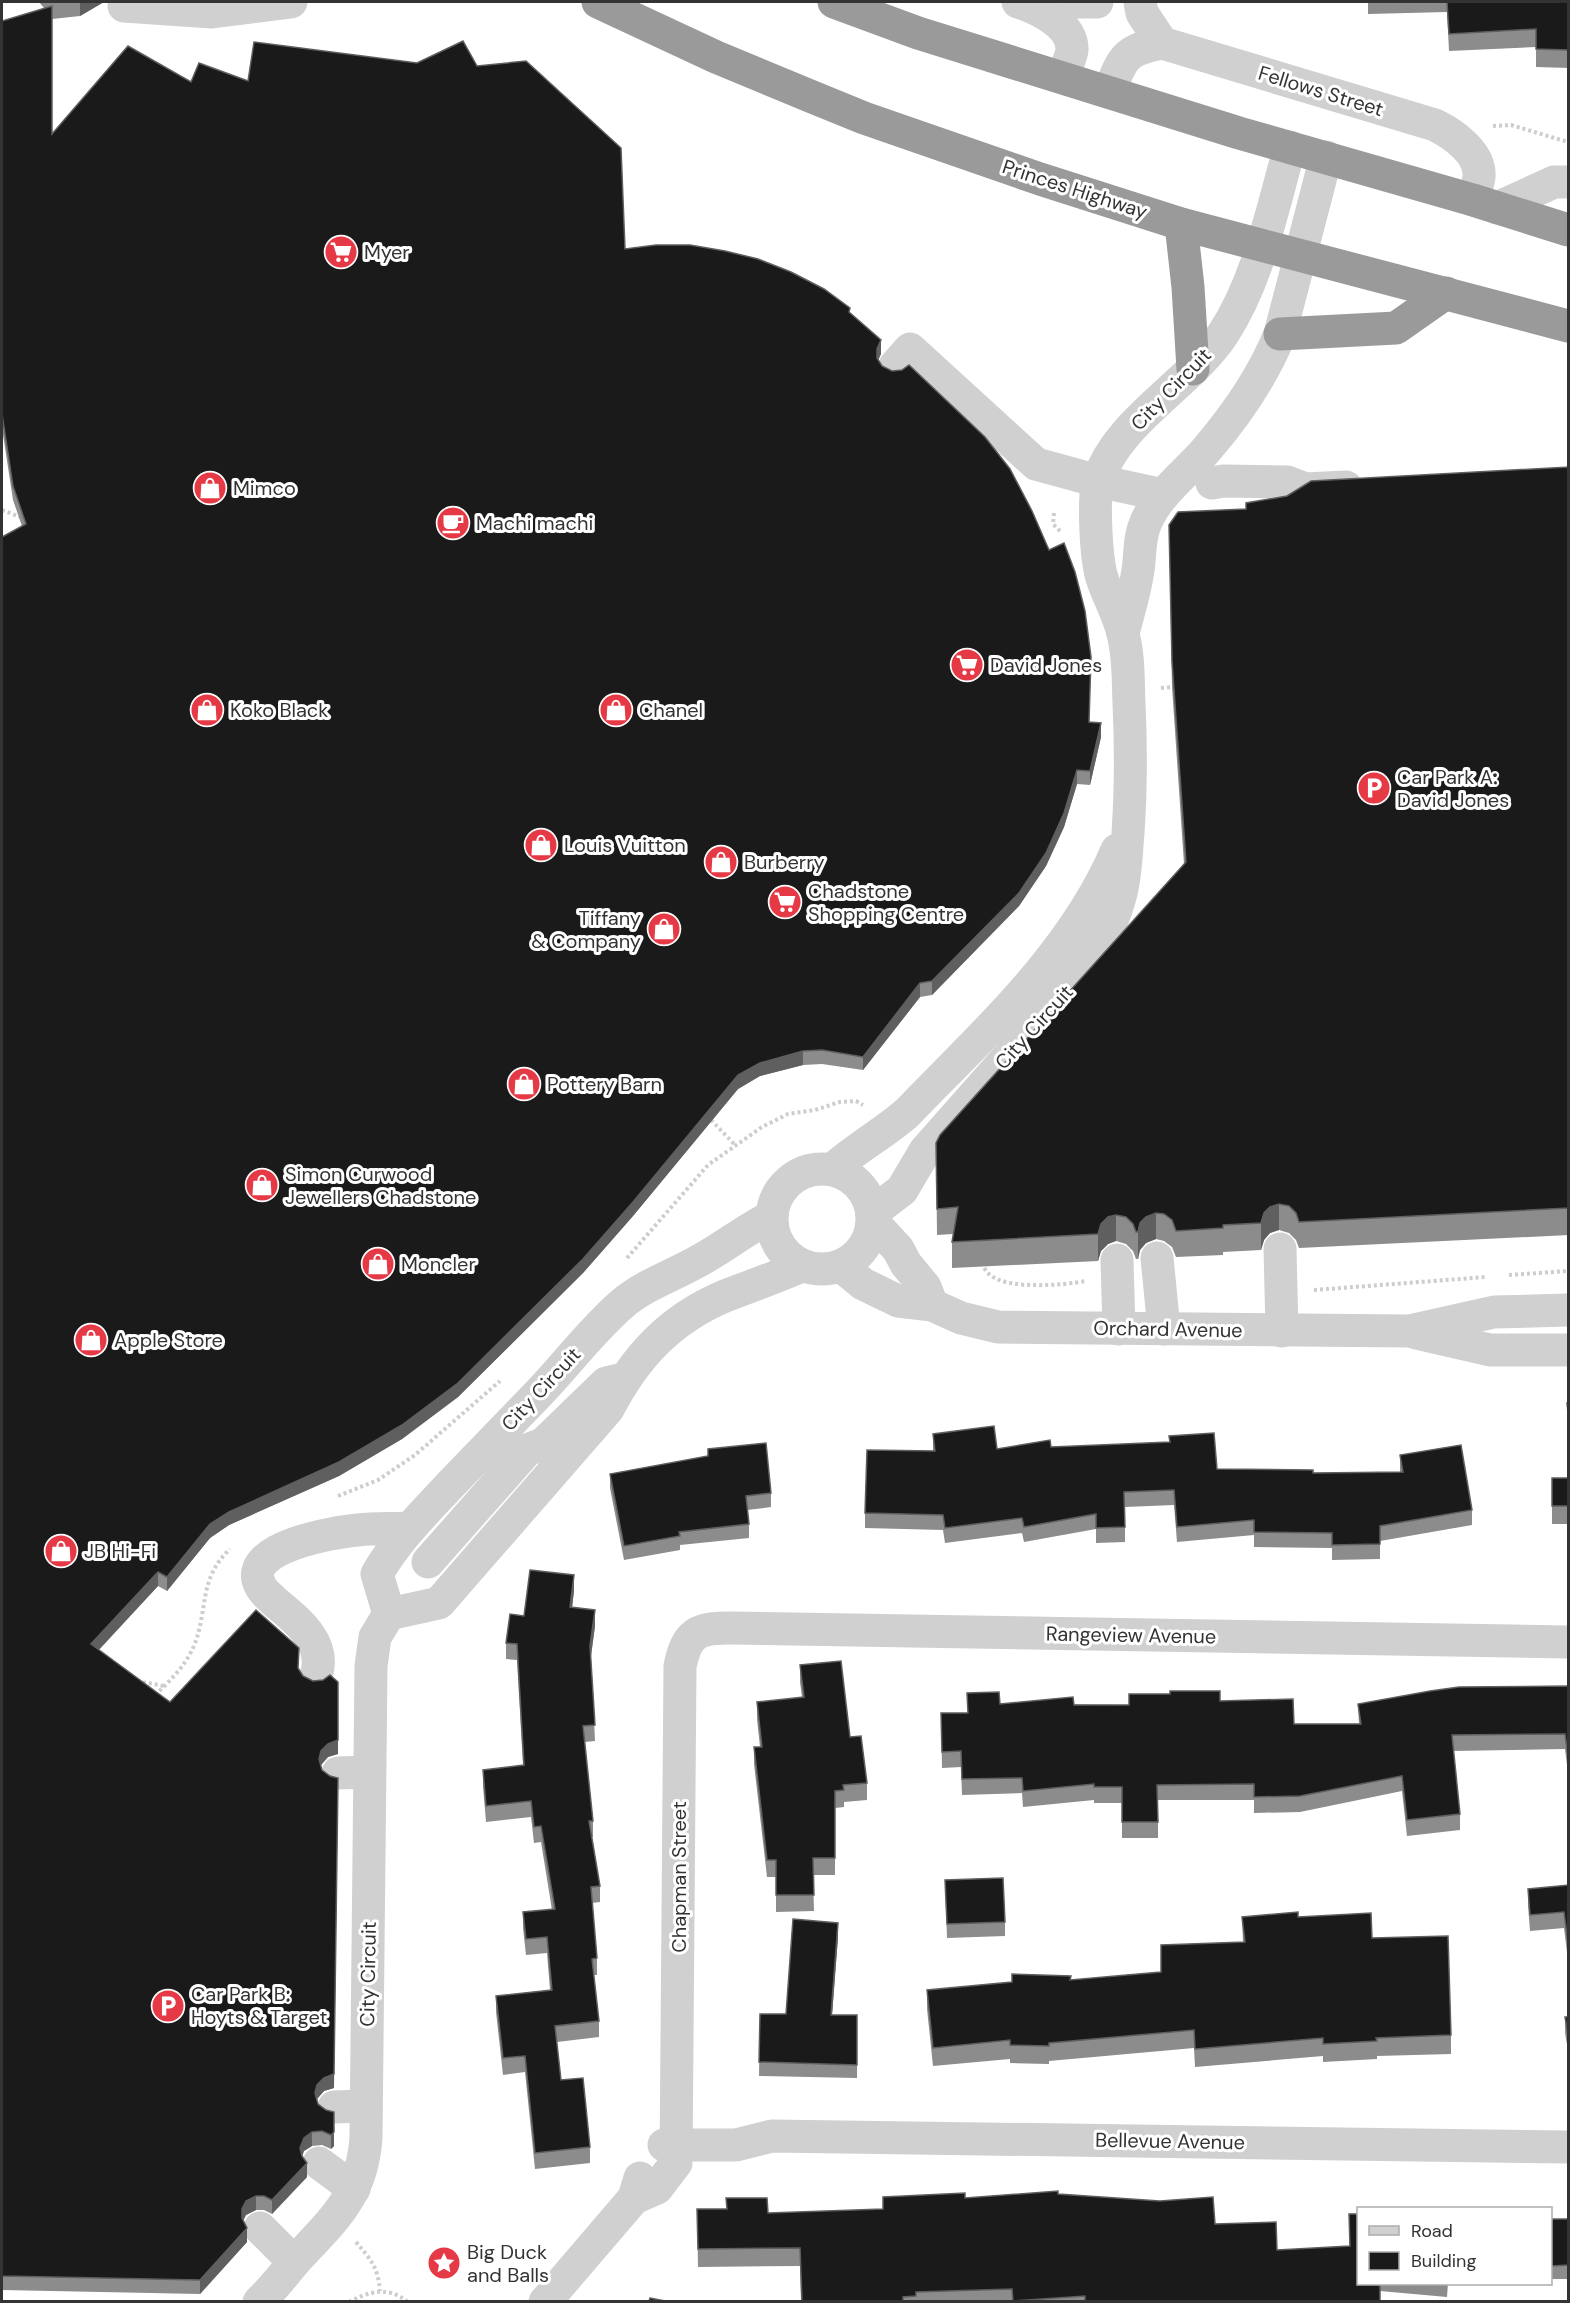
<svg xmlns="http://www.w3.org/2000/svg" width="1570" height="2303" viewBox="0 0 1570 2303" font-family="'DM Sans',sans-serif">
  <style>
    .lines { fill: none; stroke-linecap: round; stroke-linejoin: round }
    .path { stroke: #cdcdcd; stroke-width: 4; stroke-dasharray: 3 3; stroke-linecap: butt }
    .minor { stroke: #d0d0d0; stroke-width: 33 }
    .highway { stroke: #9a9a9a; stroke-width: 33 }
    .wall { fill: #8c8c8c }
    .shaded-wall { fill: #5f5f5f }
    .building { fill: #1a1a1a; stroke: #5f5f5f; stroke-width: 1.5 }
    .labels { text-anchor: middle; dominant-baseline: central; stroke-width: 6; stroke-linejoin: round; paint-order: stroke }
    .street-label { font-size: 20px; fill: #333; stroke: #fff }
    .poi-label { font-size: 20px; fill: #333; stroke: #fff; text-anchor: start }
  </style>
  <rect width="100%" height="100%" fill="#fff"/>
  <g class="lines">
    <g class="path">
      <polyline points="1493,126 1511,125 1568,142"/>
      <polyline points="2,510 23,518"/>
      <polyline points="1054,513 1053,524 1062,533"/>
      <polyline points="1161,688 1172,687"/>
      <polyline points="711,1120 736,1146"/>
      <polyline points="627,1258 708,1165 762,1127 788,1114 815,1110 840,1102 856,1101 863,1105"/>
      <path d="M 981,1263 C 984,1267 986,1272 990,1275 C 1009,1290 1064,1285 1086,1281"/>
      <polyline points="1509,1275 1568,1271"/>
      <polyline points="1314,1290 1486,1277"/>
      <polyline points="338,1496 378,1480 415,1455 500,1381"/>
      <polyline points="137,1681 164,1686"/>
      <path d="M 155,1695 C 169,1682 185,1666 193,1648 C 209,1612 197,1580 230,1549"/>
      <path d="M 356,2242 C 371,2260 378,2267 380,2291"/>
      <path d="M 349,2302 C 370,2291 388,2286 408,2302"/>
    </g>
    <g class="minor">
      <path d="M 1018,2 C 1037,8 1073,24 1072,50 C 1071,58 1065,69 1063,77"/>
      <polyline points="1076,2 1097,2"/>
      <path d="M 1140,2 L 1142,13 L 1162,43 L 1435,125 C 1453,134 1481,153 1479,177 C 1478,184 1475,192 1473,200"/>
      <polyline points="124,6 212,12 291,2"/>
      <path d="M 1109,92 C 1123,58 1124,50 1162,43"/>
      <polyline points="1497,208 1554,182 1568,182"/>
      <polyline points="895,366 910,349 1036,464 1098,481 1163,495"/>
      <polyline points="1212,483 1223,481 1287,482 1305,489 1346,487"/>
      <path d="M 1123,633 C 1128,614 1134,595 1137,576 C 1141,558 1138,539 1146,522 C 1159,492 1187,473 1207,449 C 1237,414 1263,376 1280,334 L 1326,157"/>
      <circle cx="822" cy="1219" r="50"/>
      <path d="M 833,1169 C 856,1148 883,1134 907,1113 C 984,1033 1073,954 1117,850"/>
      <path d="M 873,1212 L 902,1190 L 925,1151 L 1068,989 C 1091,961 1111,932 1120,897 C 1126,876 1126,854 1128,833 C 1131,789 1131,747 1129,703 C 1128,681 1129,656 1123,634 C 1119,615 1108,597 1102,578 C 1096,559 1093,500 1098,481 C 1117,421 1189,385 1223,334 C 1259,279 1272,209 1290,147"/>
      <polyline points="873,1222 898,1249 906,1264 925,1287 932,1305"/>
      <polyline points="1280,1249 1282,1331"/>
      <polyline points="1157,1258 1164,1329"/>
      <polyline points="1117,1260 1119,1329"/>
      <polyline points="841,1266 863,1284 898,1301 932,1305 961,1318 998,1327 1409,1331 1494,1312 1568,1310"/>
      <polyline points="1416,1333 1490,1350 1568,1350"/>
      <polyline points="428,1562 527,1450 543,1444 606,1383 619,1380"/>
      <path d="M 389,1614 L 377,1574 C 397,1539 425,1512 452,1483 C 481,1453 509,1424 538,1394 C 566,1365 591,1331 622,1304 C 643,1286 669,1277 693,1264 C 721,1250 744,1230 771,1217"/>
      <path d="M 316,1676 C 327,1643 298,1621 275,1602 C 270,1597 263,1592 260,1585 C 241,1547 335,1532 358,1530 C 375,1528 392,1529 409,1528"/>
      <polyline points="338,1773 369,1772"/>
      <polyline points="334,2107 366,2106"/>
      <polyline points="664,2145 736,2145 772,2136 1568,2147"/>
      <polyline points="319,2163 354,2189"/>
      <path d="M 634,2198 L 657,2188 L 676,2163 L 680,1666 C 687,1632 698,1628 731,1628 L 1568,1642"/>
      <polyline points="260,2228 294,2262"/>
      <path d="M 259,2302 C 273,2289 284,2274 296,2260 C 333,2220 362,2196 366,2138 L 371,1666 L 375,1637 L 389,1614 L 439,1603 L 608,1409 C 635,1357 670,1319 725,1296 C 751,1286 777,1277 802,1266"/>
      <polyline points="545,2302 634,2198 640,2178"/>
    </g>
    <g class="highway">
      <polyline points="598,2 716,57 810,96 864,118 1040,179 1181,224 1568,326"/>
      <polyline points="834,2 918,33 1239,133 1473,200 1568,230"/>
      <polyline points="1181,224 1188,287 1193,369"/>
      <polyline points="1280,334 1396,328 1446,293"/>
    </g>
  </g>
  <g class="wall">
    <polygon points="39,2 104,2 80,16 52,19 52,134 191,82 248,81 417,63 477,66 625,249 850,313 881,354 878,359 1090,722 1101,737 1090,785 1077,784 1064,827 1046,866 1019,906 932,995 920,997 863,1070 822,1064 803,1065 760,1076 738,1089 633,1216 583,1273 458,1397 402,1439 339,1476 229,1525 210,1538 167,1591 158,1586 99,1650 170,1702 299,1669 338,1754 328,1757 321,1765 334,2088 324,2091 317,2099 318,2104 326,2110 334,2146 331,2149 322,2145 312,2146 304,2151 302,2157 307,2177 272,2214 264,2210 256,2210 246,2215 243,2221 247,2242 200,2294 2,2290 2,537 22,526 13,500 2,428 2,21 44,8"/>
    <polygon points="1368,2 1569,2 1569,68 1536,67 1536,47 1449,51 1447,12 1368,14"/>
    <polygon points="1569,467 1569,1235 1299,1248 1296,1240 1289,1233 1279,1230 1270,1233 1264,1240 1261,1250 1223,1252 1223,1255 1176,1257 1172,1247 1164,1241 1156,1239 1146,1243 1140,1250 1138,1259 1136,1259 1133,1251 1126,1244 1116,1241 1108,1244 1101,1251 1098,1261 952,1268 952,1242 953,1234 937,1235 936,1143 1184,864 1172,687 1169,525 1246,509"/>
    <polygon points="1567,1403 1569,1403 1569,1439 1567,1421"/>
    <polygon points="933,1434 997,1449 1051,1447 1217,1469 1313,1473 1400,1472 1400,1455 1472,1510 1472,1525 1380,1541 1380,1559 1332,1560 1332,1548 1254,1547 1254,1535 1177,1542 1174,1505 1125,1507 1125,1542 1096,1543 1096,1529 1024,1542 1022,1533 945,1543 943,1530 865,1528 865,1513 933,1451"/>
    <polygon points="708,1449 771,1493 771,1507 747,1510 749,1524 749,1538 680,1545 680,1550 624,1560 610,1488 610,1474 708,1456"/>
    <rect x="1552" y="1478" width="17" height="46"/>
    <polygon points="574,1591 572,1608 595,1626 591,1657 595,1741 585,1742 593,1821 593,1837 592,1837 600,1886 600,1902 592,1903 597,1958 597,1975 593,1975 599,2021 599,2037 557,2042 561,2080 590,2147 590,2163 535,2169 525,2072 503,2075 496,2012 496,1996 550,1990 547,1953 526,1955 523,1928 523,1912 552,1910 541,1842 534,1843 531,1817 486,1822 483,1786 483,1770 523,1765 517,1660 506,1659 506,1643 524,1616"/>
    <polygon points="800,1665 850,1737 867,1783 867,1800 844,1802 844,1807 835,1808 835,1875 813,1875 814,1911 776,1912 776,1877 767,1877 754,1764 754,1747 760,1747 757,1719 757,1702 802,1697 800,1682"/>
    <polygon points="1569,1686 1569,1781 1565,1749 1453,1751 1460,1814 1460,1830 1407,1836 1402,1791 1300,1812 1254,1813 1254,1800 1158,1800 1158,1838 1122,1838 1122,1803 1094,1803 1094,1800 1023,1807 1022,1793 962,1795 961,1767 942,1768 941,1713 968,1713 967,1693 1000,1704 1129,1705 1220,1701 1294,1724 1359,1724 1358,1704"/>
    <polygon points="945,1880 1005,1922 1005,1936 947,1938"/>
    <polygon points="1569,1885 1569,1968 1564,1928 1530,1931 1528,1905 1528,1889"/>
    <polygon points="1242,1917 1298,1917 1372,1938 1451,2035 1451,2054 1377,2056 1377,2059 1323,2062 1323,2056 1195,2067 1194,2048 1049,2061 1049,2064 1010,2063 1010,2059 933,2066 927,2009 927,1990 1012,1982 1071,1980 1161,1972 1161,1945 1243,1943"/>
    <polygon points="838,1937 832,2015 857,2015 857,2078 759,2076 760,2014 786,2014"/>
    <polygon points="1565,2017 1569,2017 1569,2056 1565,2033"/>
    <polygon points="1058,2194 1215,2224 1277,2250 1349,2246 1349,2214 1359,2283 1448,2283 1447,2297 1380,2291 1380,2301 801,2301 800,2266 698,2267 697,2209 768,2213 883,2209 965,2198"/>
    <rect x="1551" y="2219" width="18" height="60"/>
  </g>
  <g class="shaded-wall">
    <polygon points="80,2 104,2 80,16"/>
    <polygon points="881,340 881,354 877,363 877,349"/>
    <polygon points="1101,723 1101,737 1090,785 1090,771"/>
    <polygon points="1077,770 1077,784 1064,827 1046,866 1019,906 932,995 932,981"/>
    <polygon points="920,983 920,997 863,1070 863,1057"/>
    <polygon points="803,1051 803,1065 760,1076 738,1089 633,1216 583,1273 458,1397 402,1439 339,1476 229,1525 210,1538 167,1591 167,1577 210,1524 738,1075 760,1063"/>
    <polygon points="1279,1204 1279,1230 1270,1233 1264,1240 1261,1250 1261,1223 1264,1213 1270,1207"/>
    <polygon points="1156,1213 1156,1239 1146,1243 1140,1250 1138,1259 1138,1232 1140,1223 1146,1217"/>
    <polygon points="1116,1215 1116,1241 1108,1244 1101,1251 1098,1261 1098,1234 1101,1224 1108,1217"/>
    <polygon points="158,1572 158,1586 91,1658 91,1644"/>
    <polygon points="574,1575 574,1591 570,1624 570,1607"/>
    <polygon points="595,1610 595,1626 590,1662 590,1646"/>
    <polygon points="338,1740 338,1754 328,1757 321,1765 319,1759 321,1751 328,1744"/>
    <polygon points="338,1778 334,2088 324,2091 317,2099 315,2093"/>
    <polygon points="838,1923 838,1937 831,2029 831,2015"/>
    <polygon points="312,2132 312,2146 304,2151 300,2161 300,2148 304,2138"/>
    <polygon points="334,2132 334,2146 331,2149 331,2135"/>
    <polygon points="307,2163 307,2177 272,2214 272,2200"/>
    <polygon points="256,2196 256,2210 246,2215 242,2223 242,2209 246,2201"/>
    <polygon points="247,2228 247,2242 200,2294 200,2280"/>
  </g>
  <g class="building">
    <polygon points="1447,2 1569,2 1569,50 1536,49 1536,29 1449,34"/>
    <polygon points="52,6 52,134 128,46 191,82 199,63 248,81 254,42 417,63 463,41 477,66 526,61 621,148 625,249 656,245 690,245 725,251 758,259 791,272 824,289 850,308 849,312 881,340 877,349 877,358 882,366 892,371 902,370 909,365 985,437 1010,469 1032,511 1049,550 1064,543 1075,572 1085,611 1091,657 1089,722 1101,723 1090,771 1077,770 1064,813 1046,853 1019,893 932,981 920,983 863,1057 822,1050 803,1051 760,1063 738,1075 633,1202 583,1259 458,1383 402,1425 339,1462 229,1512 210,1524 167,1577 158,1572 91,1644 170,1702 256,1610 299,1648 298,1668 303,1676 313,1681 323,1680 330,1675 338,1682 338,1740 328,1744 321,1751 319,1759 322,1770 330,1776 338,1778 334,2074 324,2078 317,2085 315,2093 318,2104 326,2110 334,2112 334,2132 331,2135 322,2131 312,2132 304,2138 300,2148 302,2156 307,2163 272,2200 264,2196 256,2196 246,2201 242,2209 242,2218 247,2228 200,2280 2,2276 2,537 26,524 13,486 2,414 2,21"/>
    <polygon points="1569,467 1569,1208 1299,1222 1296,1213 1289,1206 1279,1204 1270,1207 1264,1213 1261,1223 1223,1225 1223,1228 1176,1231 1172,1220 1164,1214 1156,1213 1146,1217 1140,1223 1138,1232 1136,1232 1133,1224 1126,1217 1116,1215 1108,1217 1101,1224 1098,1234 952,1242 958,1207 937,1209 936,1143 940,1135 1186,862 1172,661 1169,525 1178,512 1246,509 1246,503 1287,496 1311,481"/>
    <polygon points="1567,1403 1569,1403 1569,1421"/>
    <polygon points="994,1426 997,1449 1050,1440 1051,1447 1170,1442 1169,1436 1214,1433 1217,1469 1313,1470 1313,1473 1403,1472 1400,1455 1461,1445 1472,1510 1380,1526 1380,1544 1332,1545 1332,1533 1254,1532 1254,1520 1177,1527 1174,1490 1124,1492 1125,1527 1096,1528 1096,1514 1024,1527 1022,1518 945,1528 943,1515 865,1513 867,1450 935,1451 933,1434"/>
    <polygon points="766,1443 771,1493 746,1496 749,1524 679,1532 680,1536 624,1546 610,1474 708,1456 708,1449"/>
    <rect x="1552" y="1478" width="17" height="28"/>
    <polygon points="530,1570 574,1575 570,1607 595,1610 590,1646 595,1725 583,1726 593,1821 589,1821 600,1886 591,1887 597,1958 592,1959 599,2021 555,2026 561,2080 583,2078 590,2147 535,2153 525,2056 503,2058 496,1996 552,1990 547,1937 526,1939 523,1912 555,1909 541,1826 534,1827 531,1801 486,1806 483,1770 524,1765 517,1644 506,1643 510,1614 524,1616"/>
    <polygon points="841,1661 850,1737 861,1736 867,1783 843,1785 844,1790 835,1791 835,1858 813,1858 814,1895 776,1895 776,1860 767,1860 754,1747 762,1747 757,1702 804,1697 800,1665"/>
    <polygon points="1569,1686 1569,1765 1565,1734 1452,1735 1460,1814 1407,1820 1402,1776 1300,1796 1254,1797 1254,1784 1157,1785 1158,1822 1122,1822 1122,1787 1094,1787 1094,1784 1023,1791 1022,1778 962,1779 961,1751 942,1752 941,1713 968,1713 967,1693 999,1692 1000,1704 1073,1697 1074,1705 1129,1705 1129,1694 1170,1694 1170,1691 1220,1691 1220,1701 1293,1699 1294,1724 1361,1724 1358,1704 1430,1691 1459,1687"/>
    <polygon points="1003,1878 1005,1922 947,1924 945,1880"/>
    <polygon points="1569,1885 1569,1952 1564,1912 1530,1915 1528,1889"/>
    <polygon points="1298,1912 1298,1917 1371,1913 1372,1938 1448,1936 1451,2035 1376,2038 1377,2041 1323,2044 1323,2038 1195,2049 1194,2030 1049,2043 1049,2046 1010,2045 1010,2040 933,2048 927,1990 1012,1982 1012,1974 1071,1976 1070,1980 1161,1972 1161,1945 1245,1942 1242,1917"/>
    <polygon points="793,1919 838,1923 831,2015 857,2015 857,2065 759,2062 760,2014 786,2014"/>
    <polygon points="1565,2017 1569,2017 1569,2040"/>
    <polygon points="1058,2191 1058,2194 1160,2201 1213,2197 1215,2224 1276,2222 1277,2250 1350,2246 1349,2214 1359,2214 1359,2283 1380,2283 1380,2301 1085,2301 1085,2296 1013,2301 1012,2289 916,2292 916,2296 903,2297 903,2301 802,2301 800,2248 698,2249 697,2209 727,2209 726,2198 767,2198 768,2213 883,2209 883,2197 965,2193 965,2198"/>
    <polygon points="1551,2219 1569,2219 1569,2265 1551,2266"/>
    <polygon points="650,2298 665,2301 649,2301"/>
  </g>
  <defs>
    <symbol id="supermarket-disc" viewBox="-11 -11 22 22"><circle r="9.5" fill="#e63946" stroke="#fff"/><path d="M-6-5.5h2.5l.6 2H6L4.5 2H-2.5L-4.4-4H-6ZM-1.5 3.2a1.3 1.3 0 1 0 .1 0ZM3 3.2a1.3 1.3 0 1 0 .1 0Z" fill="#fff"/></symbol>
    <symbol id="shop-disc" viewBox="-11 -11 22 22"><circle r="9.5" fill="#e63946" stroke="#fff"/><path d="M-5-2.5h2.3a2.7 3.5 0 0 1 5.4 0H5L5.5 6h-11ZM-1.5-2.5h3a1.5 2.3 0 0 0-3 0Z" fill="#fff"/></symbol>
    <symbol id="cafe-disc" viewBox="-11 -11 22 22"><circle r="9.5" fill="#e63946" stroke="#fff"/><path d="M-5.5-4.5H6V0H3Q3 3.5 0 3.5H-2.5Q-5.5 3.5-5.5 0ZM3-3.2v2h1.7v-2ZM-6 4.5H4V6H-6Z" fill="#fff"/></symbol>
    <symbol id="parking-disc" viewBox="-11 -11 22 22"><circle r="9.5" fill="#e63946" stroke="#fff"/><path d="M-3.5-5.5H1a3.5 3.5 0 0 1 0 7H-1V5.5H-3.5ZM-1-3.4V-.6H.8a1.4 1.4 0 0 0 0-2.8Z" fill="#fff"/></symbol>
    <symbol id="sight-disc" viewBox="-11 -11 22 22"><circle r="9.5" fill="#e63946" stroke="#fff"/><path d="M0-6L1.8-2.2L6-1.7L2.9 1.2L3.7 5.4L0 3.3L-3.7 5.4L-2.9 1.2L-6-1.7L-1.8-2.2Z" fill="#fff"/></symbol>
  </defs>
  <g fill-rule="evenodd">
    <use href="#supermarket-disc" x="322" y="233" width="38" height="38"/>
    <use href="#shop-disc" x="191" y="469" width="38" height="38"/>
    <use href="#cafe-disc" x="434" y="504" width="38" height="38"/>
    <use href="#supermarket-disc" x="948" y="646" width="38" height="38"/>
    <use href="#shop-disc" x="188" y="691" width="38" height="38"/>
    <use href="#shop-disc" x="597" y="691" width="38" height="38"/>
    <use href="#parking-disc" x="1355" y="769" width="38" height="38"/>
    <use href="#shop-disc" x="522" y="826" width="38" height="38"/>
    <use href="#shop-disc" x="702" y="843" width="38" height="38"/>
    <use href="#supermarket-disc" x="766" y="883" width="38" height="38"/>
    <use href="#shop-disc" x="645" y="910" width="38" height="38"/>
    <use href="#shop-disc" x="505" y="1065" width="38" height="38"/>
    <use href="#shop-disc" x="243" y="1166" width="38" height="38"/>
    <use href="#shop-disc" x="359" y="1245" width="38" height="38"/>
    <use href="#shop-disc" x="72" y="1321" width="38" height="38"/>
    <use href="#shop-disc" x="42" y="1532" width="38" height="38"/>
    <use href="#parking-disc" x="149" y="1987" width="38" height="38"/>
    <use href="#sight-disc" x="425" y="2244" width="38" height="38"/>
  </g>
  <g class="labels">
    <g class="street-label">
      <text transform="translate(1321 91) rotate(17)">Fellows Street</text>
      <text transform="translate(1075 189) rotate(18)">Princes Highway</text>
      <text transform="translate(1171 389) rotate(-46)">City Circuit</text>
      <text transform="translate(1034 1027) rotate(-48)">City Circuit</text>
      <text transform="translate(1168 1329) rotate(1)">Orchard Avenue</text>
      <text transform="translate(541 1389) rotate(-47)">City Circuit</text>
      <text transform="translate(1131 1635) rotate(1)">Rangeview Avenue</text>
      <text transform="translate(679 1877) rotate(-90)">Chapman Street</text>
      <text transform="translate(368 1974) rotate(-89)">City Circuit</text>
      <text transform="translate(1170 2141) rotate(1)">Bellevue Avenue</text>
    </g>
    <g class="poi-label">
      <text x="364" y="252">Myer</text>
      <text x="233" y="488">Mimco</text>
      <text x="476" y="523">Machi machi</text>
      <text x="990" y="665">David Jones</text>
      <text x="230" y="710">Koko Black</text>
      <text x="639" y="710">Chanel</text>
      <text x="1397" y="777">Car Park A:<tspan x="1397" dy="23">David Jones</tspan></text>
      <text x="564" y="845">Louis Vuitton</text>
      <text x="744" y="862">Burberry</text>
      <text x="808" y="891">Chadstone<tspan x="808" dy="23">Shopping Centre</tspan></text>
      <text x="641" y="918" text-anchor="end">Tiffany<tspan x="641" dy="23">&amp; Company</tspan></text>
      <text x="547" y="1084">Pottery Barn</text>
      <text x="285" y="1174">Simon Curwood<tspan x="285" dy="23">Jewellers Chadstone</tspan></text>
      <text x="401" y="1264">Moncler</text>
      <text x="114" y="1340">Apple Store</text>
      <text x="84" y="1551">JB Hi-Fi</text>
      <text x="191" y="1994">Car Park B:<tspan x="191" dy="23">Hoyts &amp; Target</tspan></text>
      <text x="467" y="2252">Big Duck<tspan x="467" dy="23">and Balls</tspan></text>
    </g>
  </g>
  <rect width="1570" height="2303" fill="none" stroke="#333333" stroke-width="6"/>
  <rect x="1357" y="2207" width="195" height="78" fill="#ffffff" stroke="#adadad" stroke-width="1.5"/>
  <rect x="1369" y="2226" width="30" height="9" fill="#d0d0d0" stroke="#adadad" stroke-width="1.5"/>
  <text x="1411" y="2237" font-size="18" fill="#333333">Road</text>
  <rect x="1369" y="2252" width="30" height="18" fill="#1a1a1a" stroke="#adadad" stroke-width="1.5"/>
  <text x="1411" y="2267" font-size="18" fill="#333333">Building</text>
</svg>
